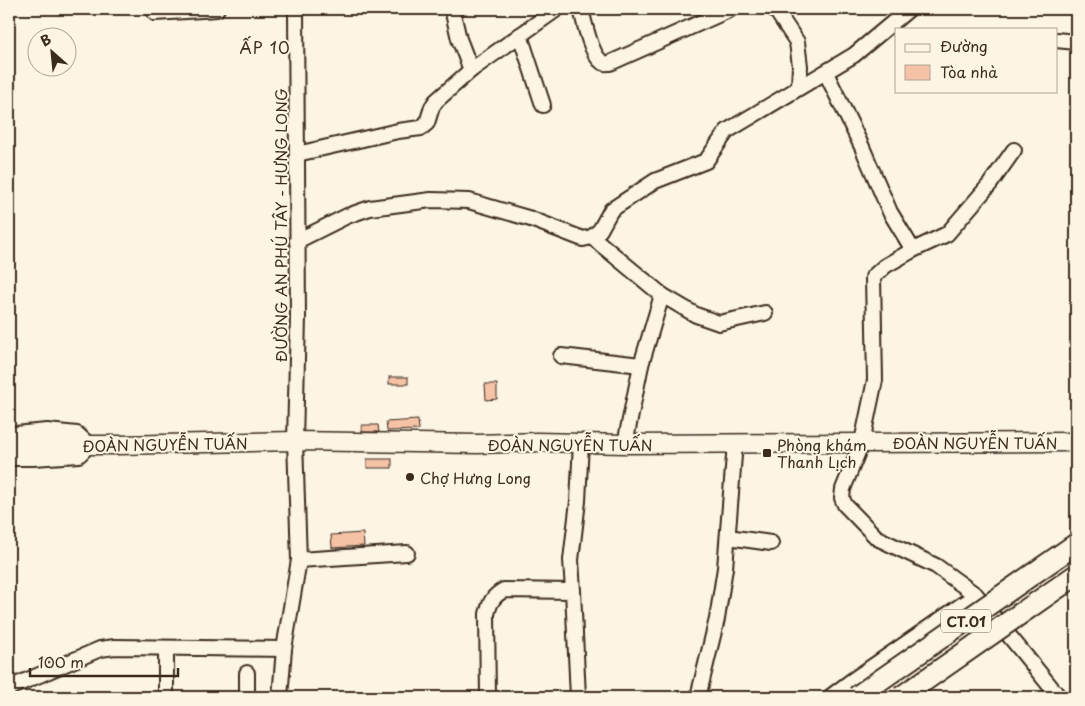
<svg xmlns="http://www.w3.org/2000/svg" width="1085" height="706" viewBox="0 0 1085 706" font-family="'Playpen Sans',sans-serif">
  <style>
    .building { fill: #f5c2a6; stroke: #3b2a1e }
    .lines { fill: none; stroke-linecap: round; stroke-linejoin: round }
    .minor-casing { stroke: #3b2a1e; stroke-width: 18 }
    .major-casing { stroke: #3b2a1e; stroke-width: 21 }
    .minor { stroke: #fcf5e5; stroke-width: 14 }
    .major { stroke: #fcf5e5; stroke-width: 18 }
    .highway-bridge-casing { stroke: #3b2a1e; stroke-width: 24; stroke-linecap: butt }
    .highway-bridge { stroke: #fcf5e5; stroke-width: 20 }
    .poi-dot { fill: #3b2a1e; stroke: #fcf5e5; stroke-width: 2 }
    .labels { text-anchor: middle; dominant-baseline: central; stroke-width: 4; stroke-linejoin: round; paint-order: stroke }
    .shield { fill: #fcf5e5; stroke: #75675a; stroke-width: 1 }
    .shield-label { font-size: 14px; font-weight: bold; fill: #3b2a1e }
    .street-label { font-size: 15px; fill: #3b2a1e; stroke: #fcf5e5 }
    .poi-label { font-size: 15px; fill: #3b2a1e; stroke: #fcf5e5; text-anchor: start }
    .neighbourhood-label { font-size: 16px; letter-spacing: 1px; fill: #3b2a1e; stroke: #fcf5e5 }
  </style>
  <rect width="100%" height="100%" fill="#fcf5e5"/>
  <filter id="ink" filterUnits="userSpaceOnUse"><feTurbulence type="fractalNoise" baseFrequency=".02" numOctaves="2"/><feDisplacementMap in="SourceGraphic" scale="10" xChannelSelector="R" yChannelSelector="G"/><feConvolveMatrix kernelMatrix="1 2 1 2 8 2 1 2 1" color-interpolation-filters="sRGB"/></filter>
  <g filter="url(#ink)">
    <g class="building">
      <rect x="389" y="377" width="19" height="7"/>
      <polygon points="485,384 497,384 497,399 486,400"/>
      <polygon points="418,420 419,430 387,431 386,422"/>
      <polygon points="362,425 378,425 379,432 362,432"/>
      <rect x="367" y="459" width="25" height="9"/>
      <polygon points="363,533 364,546 332,548 331,535"/>
    </g>
    <g class="lines">
      <defs>
        <g id="minor">
          <polyline points="153,9 155,13 217,9"/>
          <polyline points="452,9 459,39 471,70"/>
          <path d="M 581,9 C 584,21 591,55 602,62 C 604,64 607,63 610,63 L 731,9"/>
          <polyline points="775,9 797,42 800,66 799,87"/>
          <polyline points="520,35 543,105"/>
          <polyline points="1056,40 1076,42"/>
          <polyline points="826,73 862,147 890,212 913,250 947,234 990,184 1014,150"/>
          <polyline points="297,154 398,131 421,128 427,123 432,107 436,101 471,70 557,9"/>
          <polyline points="592,237 662,295 641,365 625,444"/>
          <polyline points="297,241 347,216 370,208 431,200 469,201 531,219 583,239 592,237 600,230 611,210 655,181 706,161 727,131 854,55 909,9"/>
          <polyline points="913,250 885,266 873,277 875,380 862,442 843,489 842,498 845,505 877,538 936,566 976,595 1059,697"/>
          <polyline points="662,295 696,315 719,323 765,313"/>
          <polyline points="561,356 641,365"/>
          <polyline points="9,433 15,434 47,431 77,434 89,445 79,455 33,458 9,458"/>
          <polyline points="728,537 771,543"/>
          <polyline points="299,560 407,553"/>
          <polyline points="573,591 571,560 578,501 581,443"/>
          <polyline points="166,648 166,697"/>
          <polyline points="247,673 247,697"/>
          <polyline points="9,688 100,649 115,647 284,649"/>
          <polyline points="280,697 284,649 299,560 295,441 298,317 296,9"/>
          <path d="M 488,697 L 487,614 C 490,602 493,596 504,590 L 573,591 L 578,697"/>
          <polyline points="698,697 717,619 725,568 735,443"/>
          <polyline points="830,697 850,682 976,595"/>
        </g>
        <polyline id="major" points="9,445 119,445 295,441 478,444 537,442 625,444 1076,442"/>
      </defs>
      <use href="#minor" class="minor-casing"/>
      <use href="#major" class="major-casing"/>
      <use href="#minor" class="minor"/>
      <use href="#major" class="major"/>
      <defs>
        <g id="highway-bridge">
          <polyline points="856,697 1076,544"/>
          <polyline points="901,697 1076,575"/>
        </g>
      </defs>
      <use href="#highway-bridge" class="highway-bridge-casing"/>
      <use href="#highway-bridge" class="highway-bridge"/>
    </g>
  </g>
  <g class="poi-dot">
    <rect x="762" y="448" width="10" height="10" rx="2.5"/>
    <circle cx="410" cy="477" r="5"/>
  </g>
  <g class="labels">
    <rect class="shield" x="941" y="609.5" width="50" height="23" rx="4"/>
    <g class="shield-label">
      <text x="966" y="621">CT.01</text>
    </g>
    <g class="street-label">
      <text transform="translate(280 225) rotate(-90)">ĐƯỜNG AN PHÚ TÂY - HƯNG LONG</text>
      <text x="975" y="442">ĐOÀN NGUYỄN TUẤN</text>
      <text transform="translate(165 444) rotate(-1)">ĐOÀN NGUYỄN TUẤN</text>
      <text x="570" y="444">ĐOÀN NGUYỄN TUẤN</text>
    </g>
    <g class="poi-label">
      <text x="777" y="444">Phòng khám<tspan x="777" dy="17">Thanh Lịch</tspan></text>
      <text x="420" y="477">Chợ Hưng Long</text>
    </g>
    <g class="neighbourhood-label">
      <text x="265" y="47">ẤP 10</text>
    </g>
  </g>
  <rect width="1085" height="706" fill="none" stroke="#fcf5e5" stroke-width="30"/>
  <rect x="15" y="15" width="1055" height="676" fill="none" stroke="#3b2a1e" stroke-width="2" filter="url(#ink)"/>
  <rect x="895" y="28" width="162" height="65" fill="#fcf5e5" stroke="#afa495"/>
  <rect x="905" y="44" width="25" height="8" fill="#fcf5e5" stroke="#afa495"/>
  <text x="940" y="52" font-size="15" fill="#3b2a1e">Đường</text>
  <rect x="905" y="65" width="25" height="15" fill="#f5c2a6" stroke="#afa495"/>
  <text x="940" y="78" font-size="15" fill="#3b2a1e">Tòa nhà</text>
  <g transform="translate(52 52) rotate(333)"><circle r="24" fill="#fcf5e5" stroke="#afa495"/>
  <path d="M0-4L9 19L0 12L-9 19Z" fill="#3b2a1e"/>
  <text y="-8" font-size="14" font-weight="bold" text-anchor="middle" fill="#3b2a1e">B</text>
  </g>
  <path d="M30 668v8h148v-8" fill="none" stroke="#3b2a1e" stroke-width="2.5"/>
  <text x="38" y="668" font-size="15" fill="#3b2a1e" stroke="#fcf5e5" stroke-width="4" paint-order="stroke">100 m</text>
</svg>
